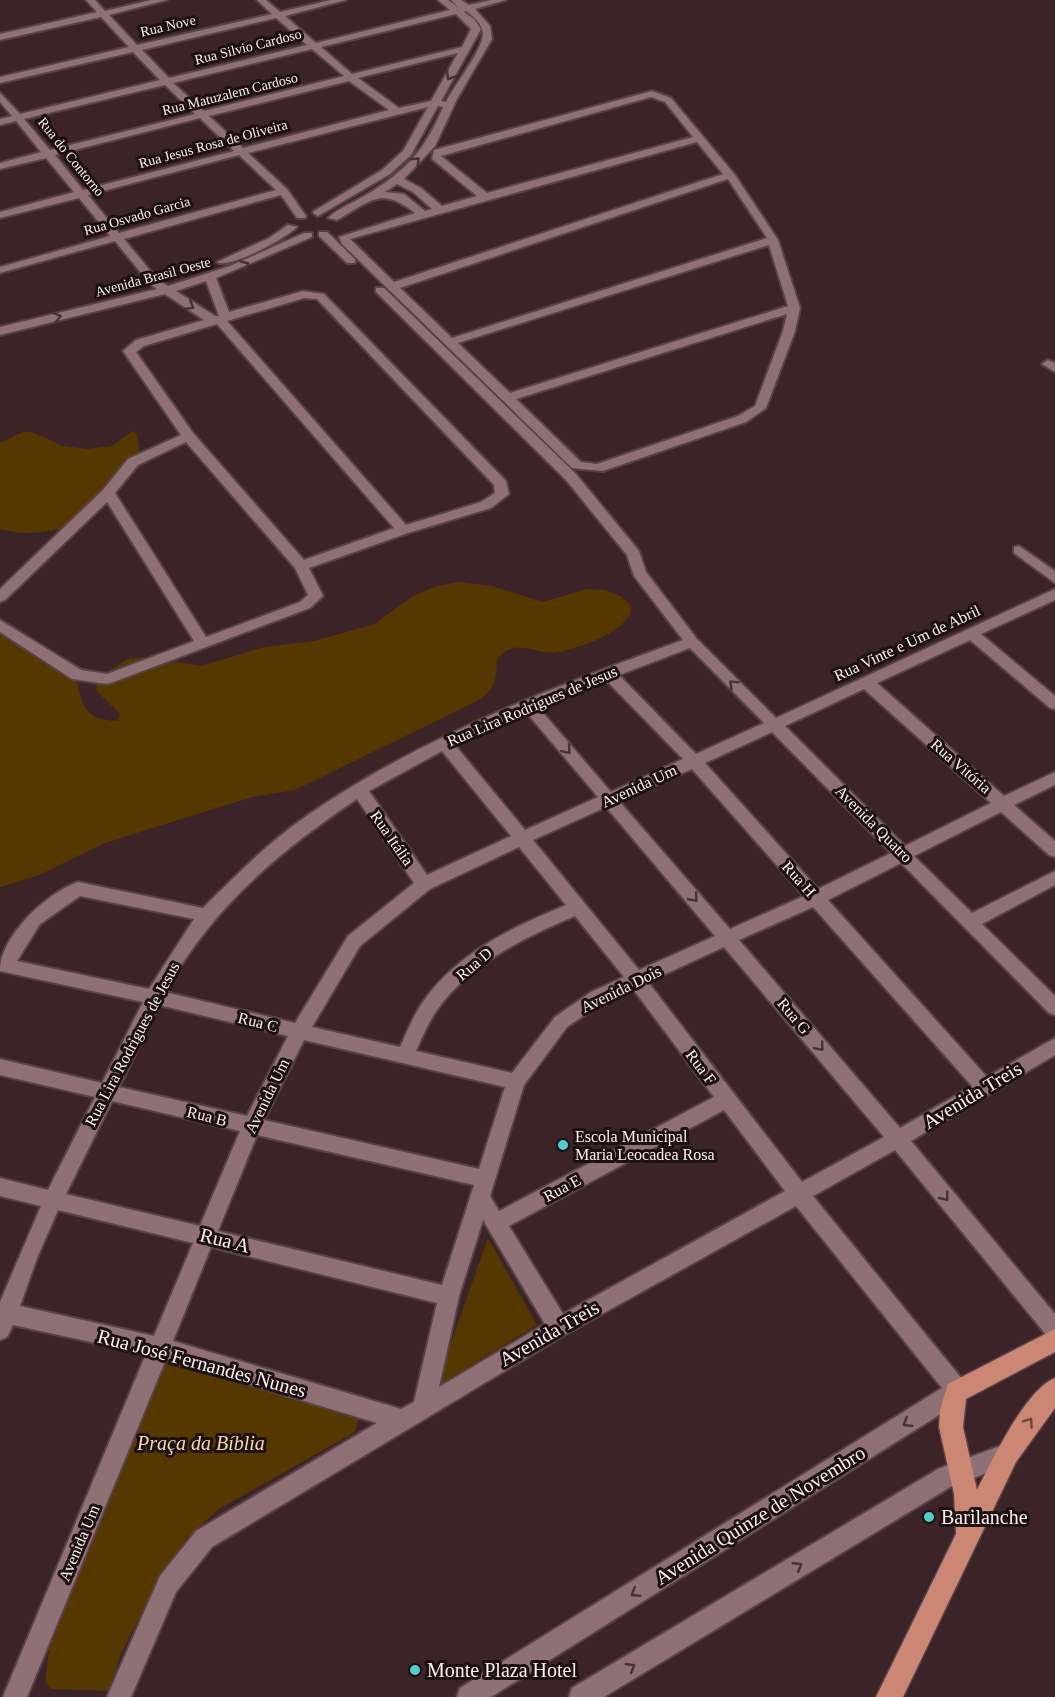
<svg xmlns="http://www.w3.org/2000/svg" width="1055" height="1697" viewBox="0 0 1055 1697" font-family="'Times New Roman',serif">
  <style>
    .green { fill: #553800 }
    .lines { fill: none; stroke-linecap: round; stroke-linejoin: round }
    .minor-casing { stroke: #574247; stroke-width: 4 }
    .major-casing { stroke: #574247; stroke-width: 3 }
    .minor { fill: #8f7075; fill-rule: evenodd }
    .major { fill: #cb8773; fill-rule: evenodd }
    .oneway { stroke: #443235 }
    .oneway2 { stroke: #6b463e }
    .poi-dot { fill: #52cdcc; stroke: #1c1012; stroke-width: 2 }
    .labels { text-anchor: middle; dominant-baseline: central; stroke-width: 6; stroke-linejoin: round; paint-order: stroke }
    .far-street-label { font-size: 14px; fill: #fdeff1; stroke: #1c1012 }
    .street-label { font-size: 16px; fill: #fdeff1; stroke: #1c1012 }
    .poi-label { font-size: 16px; fill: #fdeff1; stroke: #1c1012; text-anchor: start }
    .near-street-label { font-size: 20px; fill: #fdeff1; stroke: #1c1012 }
    .near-park-label { font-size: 20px; font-style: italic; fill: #fad8a7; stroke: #1c1012 }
    .near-poi-label { font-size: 20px; fill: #fdeff1; stroke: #1c1012; text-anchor: start }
  </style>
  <rect width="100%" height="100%" fill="#3c2328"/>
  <g class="green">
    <path d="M 133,431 L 137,434 L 140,455 L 100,506 L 98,513 C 66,529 36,539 0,529 L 0,443 L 23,432 L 32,432 L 63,446 L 87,449 L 112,446 Z"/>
    <path d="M 458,582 L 492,586 L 543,602 L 587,589 L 605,590 L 622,597 L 631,606 L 631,613 C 620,634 580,648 558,652 C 536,656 513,635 497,660 C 496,679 496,687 481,699 L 295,790 L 252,797 L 127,836 L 105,843 L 39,875 L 0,887 L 0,623 C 22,638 46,652 67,668 C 88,685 69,720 118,721 L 120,714 L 96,690 L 99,677 L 128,659 L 147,657 L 201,666 L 264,647 L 314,641 L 375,624 L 411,597 L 434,587 Z"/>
    <polygon points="488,1238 537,1325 439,1385 440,1374"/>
    <polygon points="165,1364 352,1414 358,1420 355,1432 219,1509 185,1540 154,1588 120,1656 110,1691 51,1689 45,1682 52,1626 159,1370"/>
  </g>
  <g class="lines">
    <defs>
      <g id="minor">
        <path d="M 86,0 L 95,0 L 105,11 L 151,0 L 167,0 L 109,15 L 137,45 L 272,14 L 257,0 L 266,0 L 280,12 L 331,0 L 346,0 L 285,16 L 316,43 L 450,10 L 438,0 L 448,0 L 459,8 L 451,0 L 461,0 L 469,5 L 491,0 L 506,0 L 475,9 L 490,26 L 492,39 L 457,99 L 435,146 L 404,179 L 421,188 L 442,206 L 477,196 L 432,159 L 434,150 L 652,91 L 671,98 L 735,175 L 778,240 L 800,308 L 795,331 L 766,408 L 746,422 L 603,471 L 572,468 L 342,244 L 339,237 L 415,213 C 381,186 371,201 337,220 L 328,218 C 337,209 352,203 364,196 C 404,173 425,151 443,107 L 438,106 L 411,155 L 390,174 L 318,216 L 313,213 L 314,211 L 382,170 L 403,151 L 428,107 L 248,153 L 287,189 L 306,216 L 305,218 L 297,218 L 281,195 L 124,239 L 158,280 L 168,286 L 230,266 L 304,233 L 312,233 L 312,237 L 216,278 L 229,312 L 303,291 L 324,294 L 506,481 L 509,494 L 491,508 L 408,533 L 309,568 L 323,596 L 310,608 L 108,684 L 72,679 L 0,632 L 0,620 L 81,670 L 107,674 L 194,641 L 107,502 L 5,600 L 0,602 L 0,589 L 103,490 L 128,459 L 181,435 L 123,351 L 136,340 L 204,320 L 165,294 L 0,335 L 0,327 L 157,289 L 150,284 L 115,241 L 0,273 L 0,267 L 110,236 L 79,198 L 0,218 L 0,212 L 74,192 L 46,158 L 0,169 L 0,163 L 41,152 L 16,121 L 0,125 L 0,119 L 12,116 L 0,102 L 0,93 L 20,114 L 160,80 L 133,52 L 0,83 L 0,77 L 129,47 L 101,17 L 0,40 L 0,34 L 97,12 ZM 466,11 C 475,18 486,27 482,39 C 478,56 455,84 446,102 L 441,101 L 481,29 L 474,19 L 464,12 ZM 456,14 L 471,29 L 462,47 L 352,74 L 321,47 ZM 276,18 L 307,45 L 169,78 L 142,50 ZM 312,49 L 344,76 L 204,111 L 173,83 ZM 458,53 L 431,101 L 399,108 L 358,78 ZM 349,81 L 389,110 L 243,148 L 209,116 ZM 165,85 L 195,114 L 50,150 L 24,119 ZM 651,97 L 665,102 L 693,137 L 487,193 L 441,156 ZM 200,118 L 234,151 L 83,190 L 55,155 ZM 697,142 L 723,174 L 394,282 L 350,239 ZM 239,155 L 276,190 L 119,233 L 88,195 ZM 728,179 L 767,238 L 452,338 L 400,288 ZM 397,184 L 413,192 L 432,209 L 425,211 L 404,194 L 385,192 ZM 769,245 L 788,306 L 510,393 L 458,343 ZM 206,281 L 219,316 L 215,316 L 176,291 ZM 304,298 L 317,299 L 494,485 L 495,493 L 481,502 L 406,525 L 227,321 ZM 787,314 L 783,331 L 755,406 L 738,416 L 597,464 L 581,462 L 516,399 ZM 217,324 L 394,528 L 304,560 L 193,433 L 136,352 L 144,346 ZM 186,442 L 295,568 L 308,595 L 300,602 L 206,637 L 115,493 L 138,465 Z"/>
        <path d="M 288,225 L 297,227 C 287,238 228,270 217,262 L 269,238 Z"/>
        <polygon points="319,232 327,232 355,259 355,263 347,263 319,236"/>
        <path d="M 376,288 L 384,288 L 576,474 L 639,551 L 646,572 L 697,639 L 776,718 L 1055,589 L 1055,600 L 981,634 L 1055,696 L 1055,709 L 1050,708 L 970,640 L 877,683 L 1004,796 L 1055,772 L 1055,785 L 1014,805 L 1055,841 L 1055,857 L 1049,855 L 1001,812 L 914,856 L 972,913 L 1055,871 L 1055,885 L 982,924 L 1055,996 L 1055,1015 L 1049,1013 L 901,863 L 828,900 L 987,1077 L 1055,1038 L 1055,1055 L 911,1141 L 1055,1314 L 1055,1340 L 1048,1337 L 895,1150 L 813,1196 L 966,1384 L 969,1391 L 966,1398 L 491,1697 L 457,1697 L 460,1688 L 942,1388 L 796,1206 L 566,1334 L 212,1547 L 176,1592 L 131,1697 L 107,1697 L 160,1576 L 196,1531 L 377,1423 L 166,1359 L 27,1697 L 3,1697 L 146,1354 L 13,1325 L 7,1337 L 0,1340 L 0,1302 L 41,1206 L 0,1196 L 0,1178 L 48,1190 L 95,1097 L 0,1075 L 0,1059 L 102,1083 L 143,1002 L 0,971 C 0,937 46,893 78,882 L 203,908 C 236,875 268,843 305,817 C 420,737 551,688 683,640 L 634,576 L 627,555 L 566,480 L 376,292 ZM 690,648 L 764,723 L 696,754 L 619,675 ZM 606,680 L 683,759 L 611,792 L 538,707 ZM 864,689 L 991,803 L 905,846 L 785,726 ZM 526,712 L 598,797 L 525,830 L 455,745 ZM 772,732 L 891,853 L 818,889 L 705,763 ZM 442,751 L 511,836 L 427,875 L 369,791 ZM 692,769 L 804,896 L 730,929 L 619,801 ZM 357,799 L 414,883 L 348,936 L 295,1023 L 165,992 C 211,909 279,851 357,799 ZM 606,807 L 715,936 L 639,970 L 533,840 ZM 519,847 L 566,905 C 513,927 457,953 423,1002 C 413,1016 407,1032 400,1047 L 312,1027 L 360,946 L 430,889 ZM 80,896 L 194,919 L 149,989 L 17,961 L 40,924 ZM 813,907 L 972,1086 L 900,1128 L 739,940 ZM 575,916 L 624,977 L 591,992 L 555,1017 L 512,1073 L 416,1051 C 422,1038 427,1025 435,1013 C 467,965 523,938 575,916 ZM 724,947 L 884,1137 L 802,1182 L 648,982 ZM 633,989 L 714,1097 L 499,1211 L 490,1196 L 524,1085 L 567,1027 L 603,1002 ZM 159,1005 L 288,1036 L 247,1116 L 119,1087 ZM 304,1040 L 505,1087 L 479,1169 L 264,1120 ZM 112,1101 L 240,1131 L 200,1226 L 66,1194 ZM 724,1110 L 785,1191 L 563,1314 L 509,1226 ZM 257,1135 L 474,1185 L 442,1285 L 218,1231 ZM 58,1210 L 193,1243 L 154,1336 L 20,1306 L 37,1258 ZM 483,1220 L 545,1324 L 439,1387 L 459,1296 ZM 211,1247 L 437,1303 L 414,1402 L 401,1409 L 173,1341 Z"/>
        <polygon points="1048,360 1055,363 1055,372 1042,364"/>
        <polygon points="1019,546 1055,571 1055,583 1014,553 1014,547"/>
        <polygon points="1008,1443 1016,1446 1019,1454 1016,1462 952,1486 604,1697 569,1697 572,1688 938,1469"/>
      </g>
      <path id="major" d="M 1055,1329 L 1055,1352 L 966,1399 L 963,1427 L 977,1490 C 992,1461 1025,1390 1055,1378 L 1055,1408 L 1016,1462 L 903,1697 L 876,1697 L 956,1534 L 954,1494 L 939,1427 L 940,1410 L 948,1384 Z"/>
    </defs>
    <use href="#minor" class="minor-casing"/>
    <use href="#major" class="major-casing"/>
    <use href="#minor" class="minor"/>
    <use href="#major" class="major"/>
  </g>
  <defs><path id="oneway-chevron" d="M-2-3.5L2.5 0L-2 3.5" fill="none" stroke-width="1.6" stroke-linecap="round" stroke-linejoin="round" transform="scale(1.5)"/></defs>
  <g class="oneway">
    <use href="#oneway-chevron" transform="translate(450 76) rotate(121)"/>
    <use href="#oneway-chevron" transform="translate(416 161) rotate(-43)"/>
    <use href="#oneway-chevron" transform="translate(245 265) rotate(-22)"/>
    <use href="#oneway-chevron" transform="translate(190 306) rotate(31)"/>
    <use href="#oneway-chevron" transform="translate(57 317) rotate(-13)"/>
    <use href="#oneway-chevron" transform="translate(733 684) rotate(-135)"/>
    <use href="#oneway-chevron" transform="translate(567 750) rotate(49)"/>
    <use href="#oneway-chevron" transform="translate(694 898) rotate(50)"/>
    <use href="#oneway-chevron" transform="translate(820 1047) rotate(50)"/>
    <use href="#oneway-chevron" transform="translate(945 1197) rotate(51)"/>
    <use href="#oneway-chevron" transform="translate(907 1423) rotate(148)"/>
    <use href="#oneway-chevron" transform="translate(798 1566) rotate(-31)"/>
    <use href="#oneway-chevron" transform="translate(635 1593) rotate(148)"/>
    <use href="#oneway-chevron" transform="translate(631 1667) rotate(-31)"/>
  </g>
  <use class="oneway2" href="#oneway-chevron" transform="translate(1029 1422) rotate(-55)"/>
  <g class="poi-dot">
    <circle cx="563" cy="1145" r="6"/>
    <circle cx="929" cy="1517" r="6"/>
    <circle cx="415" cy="1670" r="6"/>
  </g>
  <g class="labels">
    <g class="far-street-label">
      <text transform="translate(168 26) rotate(-13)">Rua Nove</text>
      <text transform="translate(248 47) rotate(-14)">Rua Silvio Cardoso</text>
      <text transform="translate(230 94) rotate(-14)">Rua Matuzalem Cardoso</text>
      <text transform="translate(213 144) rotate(-15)">Rua Jesus Rosa de Oliveira</text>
      <text transform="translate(71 157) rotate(51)">Rua do Contorno</text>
      <text transform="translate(137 216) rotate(-16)">Rua Osvado Garcia</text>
      <text transform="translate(153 277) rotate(-15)">Avenida Brasil Oeste</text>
    </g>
    <g class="street-label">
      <text transform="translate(907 643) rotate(-25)">Rua Vinte e Um de Abril</text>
      <text transform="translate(532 706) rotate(-23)">Rua Lira Rodrigues de Jesus</text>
      <text transform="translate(961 766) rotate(41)">Rua Vitória</text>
      <text transform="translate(639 786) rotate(-25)">Avenida Um</text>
      <text transform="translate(874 824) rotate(45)">Avenida Quatro</text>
      <text transform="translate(392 838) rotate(55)">Rua Itália</text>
      <text transform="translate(799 879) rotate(48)">Rua H</text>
      <text transform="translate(474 964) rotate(-40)">Rua D</text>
      <text transform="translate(621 989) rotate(-26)">Avenida Dois</text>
      <text transform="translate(794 1016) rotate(50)">Rua G</text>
      <text transform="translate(258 1022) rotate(14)">Rua C</text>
      <text transform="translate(132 1044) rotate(-62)">Rua Lira Rodrigues de Jesus</text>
      <text transform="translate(701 1067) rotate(53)">Rua F</text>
      <text transform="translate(267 1096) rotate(-64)">Avenida Um</text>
      <text transform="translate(207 1116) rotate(14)">Rua B</text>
      <text transform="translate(562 1188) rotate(-28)">Rua E</text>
      <text transform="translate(79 1543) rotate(-67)">Avenida Um</text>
    </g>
    <g class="poi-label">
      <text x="575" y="1136">Escola Municipal<tspan x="575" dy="18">Maria Leocadea Rosa</tspan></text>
    </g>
    <g class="near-street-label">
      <text transform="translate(972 1095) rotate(-31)">Avenida Treis</text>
      <text transform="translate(225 1240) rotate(14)">Rua A</text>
      <text transform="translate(549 1333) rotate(-30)">Avenida Treis</text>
      <text transform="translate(202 1363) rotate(15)">Rua José Fernandes Nunes</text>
      <text transform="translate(760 1515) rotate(-32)">Avenida Quinze de Novembro</text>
    </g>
    <g class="near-park-label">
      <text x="201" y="1443">Praça da Bíblia</text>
    </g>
    <g class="near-poi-label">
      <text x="941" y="1517">Barilanche</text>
      <text x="427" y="1670">Monte Plaza Hotel</text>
    </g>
  </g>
</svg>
